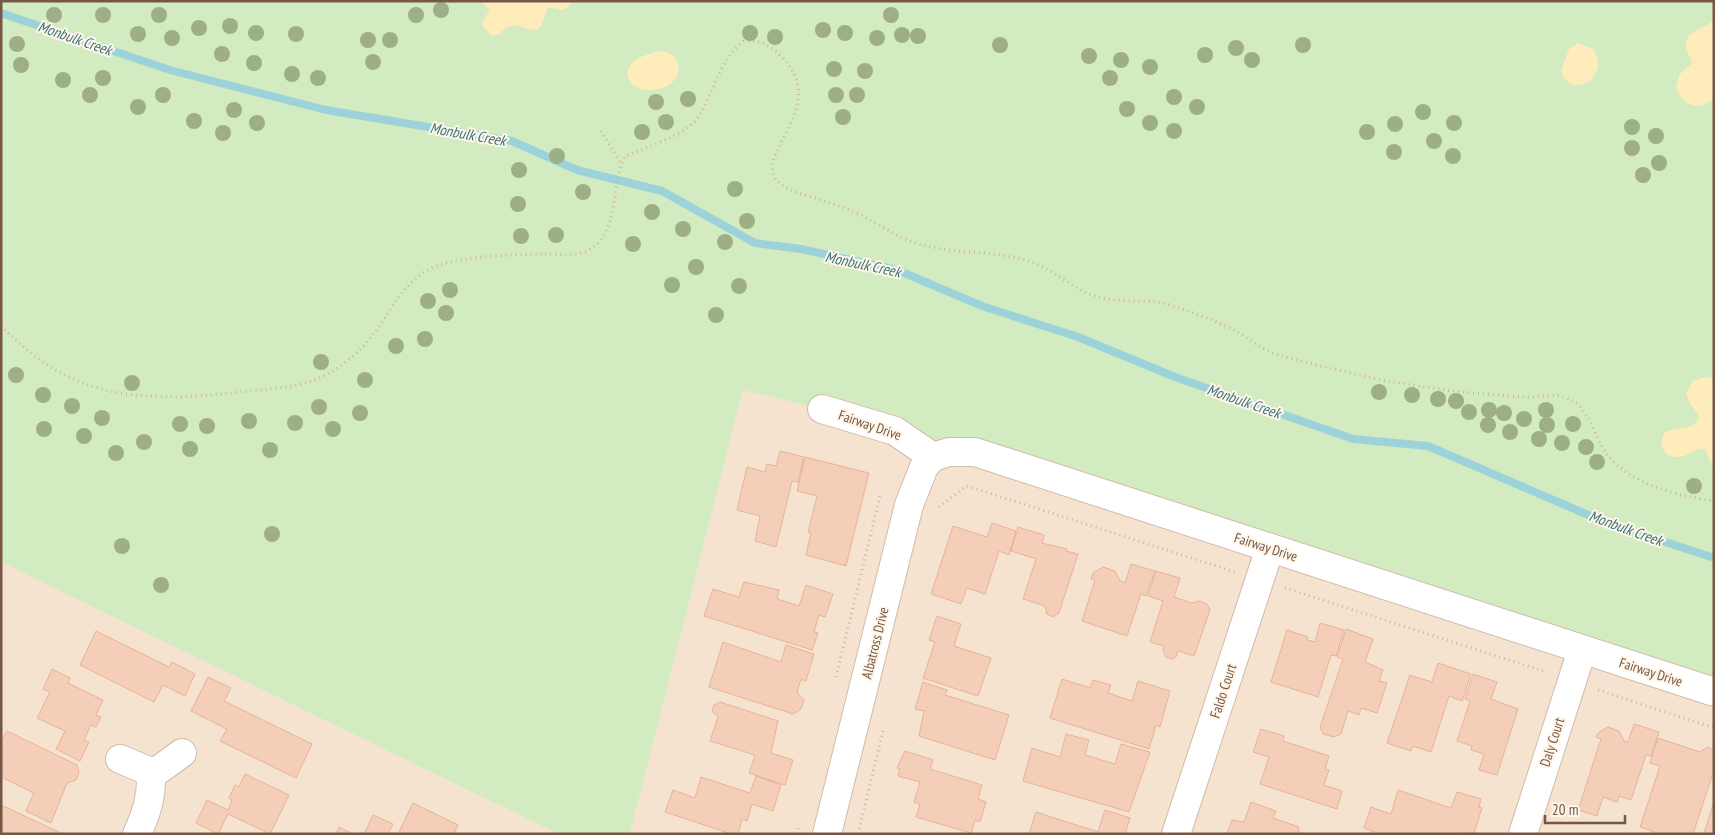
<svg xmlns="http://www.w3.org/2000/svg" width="1715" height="835" viewBox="0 0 1715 835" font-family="'PT Sans Narrow',sans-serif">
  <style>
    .residential { fill: #f5e3d0 }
    .green { fill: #d3ebc0 }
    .sand { fill: #feedbb }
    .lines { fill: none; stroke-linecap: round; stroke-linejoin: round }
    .stream { stroke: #9cd3da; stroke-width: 8 }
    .building { fill: #f4ceb8; stroke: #e7b398 }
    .minor-casing { stroke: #d1baab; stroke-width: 30 }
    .path { stroke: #d9b19c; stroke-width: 3; stroke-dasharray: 1 4; stroke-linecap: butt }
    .minor { stroke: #fff; stroke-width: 28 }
    .tree { fill: #9eae87 }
    .labels { text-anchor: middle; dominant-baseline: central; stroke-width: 4; stroke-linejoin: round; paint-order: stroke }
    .street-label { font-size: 14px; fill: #765647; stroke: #fff6e9 }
    .water-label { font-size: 15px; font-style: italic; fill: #3a747c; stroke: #fff6e9 }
  </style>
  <rect width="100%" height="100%" fill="#fdf2e2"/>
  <g class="residential">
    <polygon points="746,356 1714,671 1714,834 630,834 743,390"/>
    <polygon points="1,562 81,600 558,834 1,834"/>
  </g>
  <polygon class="green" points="1,1 1714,1 1714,694 961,451 822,409 743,390 630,834 558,834 1,562"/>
  <g class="sand">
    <path d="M 480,1 L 574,1 L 564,10 L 548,7 L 541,26 L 537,30 C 517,29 515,18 498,35 L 491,35 L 483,27 L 482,22 L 490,10 Z"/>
    <path d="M 1714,19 L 1714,99 C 1698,111 1683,106 1676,88 L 1679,75 L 1692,63 C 1692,57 1687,55 1686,49 C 1683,29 1705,31 1714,19 Z"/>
    <path d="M 1578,43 L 1593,49 C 1612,74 1572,103 1561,71 L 1569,49 Z"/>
    <path d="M 659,51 C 668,52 676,55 678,64 C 684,92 631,101 627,74 C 630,58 646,55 659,51 Z"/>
    <path d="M 1706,377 L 1714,379 L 1714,469 L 1705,449 C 1692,446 1686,464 1666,454 L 1661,444 L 1664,433 C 1676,425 1698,432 1699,415 L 1690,404 L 1686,393 L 1693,381 Z"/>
  </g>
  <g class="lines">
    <polyline class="stream" points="1,13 170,70 326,110 512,141 577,170 662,191 755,243 801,249 897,270 982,306 1078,337 1175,377 1353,439 1428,446 1607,523 1714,558"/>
  </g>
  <g class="building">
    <polygon points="780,451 804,457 798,482 792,481 776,547 755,541 760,516 737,510 747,467 765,472 767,464 776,466"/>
    <polygon points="805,457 869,473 846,566 806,555 811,533 808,532 817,496 797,491"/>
    <polygon points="992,523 1016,531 1009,555 999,551 985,594 967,588 961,604 931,594 953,526 987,537"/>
    <polygon points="1018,527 1044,535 1042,543 1067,549 1066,551 1078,554 1059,613 1053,617 1047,614 1045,606 1023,599 1036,559 1011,551"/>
    <polygon points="1131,564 1155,571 1146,596 1141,594 1127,636 1082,621 1095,580 1091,579 1093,573 1103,567 1115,571 1120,581 1125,583"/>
    <polygon points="1156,571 1180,578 1174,597 1192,603 1199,601 1207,604 1210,610 1194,656 1178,651 1176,657 1172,659 1166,657 1163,651 1164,646 1150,642 1163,601 1148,596"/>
    <polygon points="744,582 779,590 777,599 799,606 806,585 833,594 825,617 819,615 814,632 818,633 812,650 704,616 713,589 739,597"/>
    <polygon points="937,616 961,624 954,646 991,658 978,696 923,678 935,642 929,640"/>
    <polygon points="1320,623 1344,630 1336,656 1331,655 1318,697 1271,682 1287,630 1308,637 1307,640 1315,642"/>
    <polygon points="1346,629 1373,639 1365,662 1383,670 1379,681 1387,683 1377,713 1361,708 1359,715 1348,711 1341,734 1334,737 1323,734 1320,727 1343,659 1337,657"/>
    <polygon points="96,631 169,667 172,662 195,674 185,696 163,685 154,702 80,665"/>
    <polygon points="723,642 781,662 786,645 814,654 806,681 801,679 797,692 804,700 801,709 793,714 709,687"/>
    <polygon points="1438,663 1471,674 1462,701 1449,696 1431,752 1413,746 1411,751 1387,743 1410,675 1432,682"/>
    <polygon points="52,669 70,678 68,683 103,700 96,715 101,717 96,727 91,725 84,740 89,742 80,761 56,749 65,731 37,718 50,692 43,689"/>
    <polygon points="1473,674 1497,682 1491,699 1518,709 1497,775 1479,770 1484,754 1471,750 1472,746 1457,741 1470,701 1465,699"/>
    <polygon points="208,677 231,688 224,701 312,744 296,778 220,741 227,729 191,711"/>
    <polygon points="1062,679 1090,688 1093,680 1111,685 1108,693 1132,701 1138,681 1170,691 1160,727 1156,725 1149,749 1050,718"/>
    <polygon points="923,682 947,690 945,695 1009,715 995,760 919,736 924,711 915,709"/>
    <polygon points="720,702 778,721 771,753 793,760 785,785 749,773 755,755 710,741 718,717 712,711 714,705"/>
    <polygon points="1634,724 1659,732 1651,756 1646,755 1631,800 1619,796 1617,802 1603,797 1597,816 1578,810 1601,739 1596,737 1598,733 1608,727 1619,731 1624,741 1628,742"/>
    <polygon points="1261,729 1284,736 1283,741 1329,756 1325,769 1329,770 1324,785 1342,791 1337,809 1260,784 1269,757 1253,752"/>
    <polygon points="7,731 77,765 79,772 76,780 67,783 51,823 26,811 34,793 1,777 1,742"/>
    <polygon points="1066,734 1089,740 1085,755 1115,764 1121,744 1150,752 1129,812 1023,781 1032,748 1060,757"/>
    <polygon points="1658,738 1700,752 1707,747 1714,750 1714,770 1693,834 1660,834 1640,827 1660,766 1650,763"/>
    <polygon points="905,751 933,760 930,769 982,785 978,799 986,802 980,822 975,820 971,833 916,817 920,804 914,802 920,782 898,776 900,769 897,768"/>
    <polygon points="245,774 289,795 270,834 228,814 218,834 196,823 207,800 228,810 232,800 229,798 235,785 239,787"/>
    <polygon points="756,776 781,785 773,811 752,804 747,821 742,819 738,834 731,834 665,812 673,790 695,798 701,777 750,793"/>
    <polygon points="1398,790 1451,808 1457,792 1481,799 1479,807 1482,808 1474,833 1380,834 1364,828 1371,807 1391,814"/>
    <polygon points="1251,802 1276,811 1273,818 1299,827 1298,831 1304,834 1227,834 1232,820 1244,822"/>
    <polygon points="1714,802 1714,834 1706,834 1704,833"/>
    <polygon points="413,803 458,825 454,834 398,834"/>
    <polygon points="1,805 63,834 1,834"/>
    <polygon points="1105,810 1130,818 1125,834 1029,834 1036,812 1098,832"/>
    <polygon points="373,815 393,824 388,834 364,834"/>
    <polygon points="339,827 353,834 336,834"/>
  </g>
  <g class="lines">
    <defs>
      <g id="minor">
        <polyline points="822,409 895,431 933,457 949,452 975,452 1714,692"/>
        <polyline points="120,759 151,772 160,769 182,753"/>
        <path d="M 137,834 C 147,812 152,796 151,772"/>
        <polyline points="827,834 909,505 924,467 933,457"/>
        <polyline points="1176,834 1270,548"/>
        <polyline points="1523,834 1582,650"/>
      </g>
    </defs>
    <use href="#minor" class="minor-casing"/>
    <g class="path">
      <polyline points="601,131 621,163"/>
      <path d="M 1,326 C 16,340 30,354 48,365 C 108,405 180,399 248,391 C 279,388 310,387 336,369 C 350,360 363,348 373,335 C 389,314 402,285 426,271 C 454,255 511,255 543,254 C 555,254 570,256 581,253 C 589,251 598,245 602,238 C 618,214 612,182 625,157 C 644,147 684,136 696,120 C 714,95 718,60 744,41 C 760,40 770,45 781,56 C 830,105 758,150 775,178 C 783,191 804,194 818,199 C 829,203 841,206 852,211 C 874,220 893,236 916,243 C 954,255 994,250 1029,261 C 1054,269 1073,290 1098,297 C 1121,304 1147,298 1170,305 C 1191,312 1212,319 1232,329 C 1246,336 1258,347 1273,353 C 1294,360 1316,365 1338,370 C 1390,383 1444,391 1498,395 C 1508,396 1518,397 1528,397 C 1540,397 1552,393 1564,397 C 1590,405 1592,433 1606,453 C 1629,484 1678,496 1714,501"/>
      <polyline points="939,507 967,486 1235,572"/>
      <polyline points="1285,588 1546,672"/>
      <polyline points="836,677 880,496 883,497"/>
      <polyline points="1598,690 1714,728"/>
      <polyline points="797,834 799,826"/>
      <polyline points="858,834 884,727"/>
    </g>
    <use href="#minor" class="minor"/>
  </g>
  <g class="tree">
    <circle cx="441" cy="10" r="8"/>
    <circle cx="54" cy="15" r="8"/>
    <circle cx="103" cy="15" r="8"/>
    <circle cx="159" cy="15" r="8"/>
    <circle cx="416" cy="15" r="8"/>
    <circle cx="891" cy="15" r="8"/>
    <circle cx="230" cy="26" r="8"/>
    <circle cx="199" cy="28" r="8"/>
    <circle cx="823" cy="30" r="8"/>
    <circle cx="256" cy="33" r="8"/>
    <circle cx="750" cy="33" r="8"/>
    <circle cx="845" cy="33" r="8"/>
    <circle cx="138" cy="34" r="8"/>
    <circle cx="296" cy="34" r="8"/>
    <circle cx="902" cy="35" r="8"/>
    <circle cx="918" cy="36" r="8"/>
    <circle cx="775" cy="37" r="8"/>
    <circle cx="172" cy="38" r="8"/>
    <circle cx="877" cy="38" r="8"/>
    <circle cx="368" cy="40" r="8"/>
    <circle cx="390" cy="40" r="8"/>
    <circle cx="17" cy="44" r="8"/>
    <circle cx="1000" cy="45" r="8"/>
    <circle cx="1303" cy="45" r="8"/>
    <circle cx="1236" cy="48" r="8"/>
    <circle cx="222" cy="54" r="8"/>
    <circle cx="1205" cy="55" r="8"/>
    <circle cx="1089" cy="56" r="8"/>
    <circle cx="1121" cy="60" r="8"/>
    <circle cx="1252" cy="60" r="8"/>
    <circle cx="373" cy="62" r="8"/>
    <circle cx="254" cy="63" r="8"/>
    <circle cx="21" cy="65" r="8"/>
    <circle cx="1150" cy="67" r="8"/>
    <circle cx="834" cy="69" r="8"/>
    <circle cx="865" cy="71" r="8"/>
    <circle cx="292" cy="74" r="8"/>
    <circle cx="103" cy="78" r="8"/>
    <circle cx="318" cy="78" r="8"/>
    <circle cx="1110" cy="78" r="8"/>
    <circle cx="63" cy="80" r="8"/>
    <circle cx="90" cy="95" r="8"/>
    <circle cx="163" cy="95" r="8"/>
    <circle cx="836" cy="95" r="8"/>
    <circle cx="857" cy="95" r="8"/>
    <circle cx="1174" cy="97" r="8"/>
    <circle cx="688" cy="99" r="8"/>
    <circle cx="656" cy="102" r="8"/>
    <circle cx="138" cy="107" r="8"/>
    <circle cx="1197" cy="107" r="8"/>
    <circle cx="1127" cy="109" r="8"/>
    <circle cx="234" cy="110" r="8"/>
    <circle cx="1423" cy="112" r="8"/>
    <circle cx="843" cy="117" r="8"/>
    <circle cx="194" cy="121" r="8"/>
    <circle cx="666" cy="122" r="8"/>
    <circle cx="257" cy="123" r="8"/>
    <circle cx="1150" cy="123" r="8"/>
    <circle cx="1454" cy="123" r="8"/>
    <circle cx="1395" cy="124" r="8"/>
    <circle cx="1632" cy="127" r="8"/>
    <circle cx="1174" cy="131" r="8"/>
    <circle cx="642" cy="132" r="8"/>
    <circle cx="1367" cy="132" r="8"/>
    <circle cx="223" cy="133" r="8"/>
    <circle cx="1656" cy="136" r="8"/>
    <circle cx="1434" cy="141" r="8"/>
    <circle cx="1632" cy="148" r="8"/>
    <circle cx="1394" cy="152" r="8"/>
    <circle cx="557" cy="156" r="8"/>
    <circle cx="1453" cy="156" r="8"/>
    <circle cx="1659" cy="163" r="8"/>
    <circle cx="519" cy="170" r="8"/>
    <circle cx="1643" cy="175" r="8"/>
    <circle cx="735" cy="189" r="8"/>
    <circle cx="583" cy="192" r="8"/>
    <circle cx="518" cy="204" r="8"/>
    <circle cx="652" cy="212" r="8"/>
    <circle cx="747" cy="221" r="8"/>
    <circle cx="683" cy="229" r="8"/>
    <circle cx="556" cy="235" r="8"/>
    <circle cx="521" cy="236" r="8"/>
    <circle cx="725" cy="242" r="8"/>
    <circle cx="633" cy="244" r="8"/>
    <circle cx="696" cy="267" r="8"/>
    <circle cx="672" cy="285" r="8"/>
    <circle cx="739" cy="286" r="8"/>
    <circle cx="450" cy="290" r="8"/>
    <circle cx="428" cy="301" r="8"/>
    <circle cx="446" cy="313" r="8"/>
    <circle cx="716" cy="315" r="8"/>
    <circle cx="425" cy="339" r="8"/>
    <circle cx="396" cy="346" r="8"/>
    <circle cx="321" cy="362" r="8"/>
    <circle cx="16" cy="375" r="8"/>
    <circle cx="365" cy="380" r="8"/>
    <circle cx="132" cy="383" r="8"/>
    <circle cx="1379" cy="392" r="8"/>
    <circle cx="43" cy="395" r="8"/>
    <circle cx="1412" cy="395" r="8"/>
    <circle cx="1438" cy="399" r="8"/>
    <circle cx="1456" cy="401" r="8"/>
    <circle cx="72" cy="406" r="8"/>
    <circle cx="319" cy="407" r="8"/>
    <circle cx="1489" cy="410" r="8"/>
    <circle cx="1546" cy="410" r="8"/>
    <circle cx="1469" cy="412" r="8"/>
    <circle cx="360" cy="413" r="8"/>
    <circle cx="1504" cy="413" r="8"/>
    <circle cx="102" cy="418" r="8"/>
    <circle cx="1524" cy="419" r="8"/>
    <circle cx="249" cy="421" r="8"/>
    <circle cx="295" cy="423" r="8"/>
    <circle cx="180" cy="424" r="8"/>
    <circle cx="1573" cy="424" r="8"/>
    <circle cx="1488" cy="425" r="8"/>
    <circle cx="1547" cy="425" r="8"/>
    <circle cx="207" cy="426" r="8"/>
    <circle cx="44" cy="429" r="8"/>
    <circle cx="333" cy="429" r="8"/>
    <circle cx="1510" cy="432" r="8"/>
    <circle cx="84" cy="436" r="8"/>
    <circle cx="1539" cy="439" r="8"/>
    <circle cx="144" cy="442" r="8"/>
    <circle cx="1562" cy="443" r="8"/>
    <circle cx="1586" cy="447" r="8"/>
    <circle cx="190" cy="449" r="8"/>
    <circle cx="270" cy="450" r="8"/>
    <circle cx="116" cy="453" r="8"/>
    <circle cx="1597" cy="462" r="8"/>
    <circle cx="1694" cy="486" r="8"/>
    <circle cx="272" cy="534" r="8"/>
    <circle cx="122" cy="546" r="8"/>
    <circle cx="161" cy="585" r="8"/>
  </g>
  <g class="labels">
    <g class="street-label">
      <text transform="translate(870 425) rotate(19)">Fairway Drive</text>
      <text transform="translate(1266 547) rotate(18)">Fairway Drive</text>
      <text transform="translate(875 643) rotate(-76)">Albatross Drive</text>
      <text transform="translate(1651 672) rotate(18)">Fairway Drive</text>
      <text transform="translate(1223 691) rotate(-72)">Faldo Court</text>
      <text transform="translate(1552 742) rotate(-72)">Daly Court</text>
    </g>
    <g class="water-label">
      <text transform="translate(75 38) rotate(19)">Monbulk Creek</text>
      <text transform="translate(468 134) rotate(10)">Monbulk Creek</text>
      <text transform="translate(863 264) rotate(12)">Monbulk Creek</text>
      <text transform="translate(1244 401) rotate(19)">Monbulk Creek</text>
      <text transform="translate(1626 528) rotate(20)">Monbulk Creek</text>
    </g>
  </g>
  <rect width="1715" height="835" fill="none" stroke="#765647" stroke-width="5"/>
  <path d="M1545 815v8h80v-8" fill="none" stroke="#765647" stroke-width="2.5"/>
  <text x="1552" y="815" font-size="15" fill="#765647" stroke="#fff6e9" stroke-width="4" paint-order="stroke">20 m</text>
</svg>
